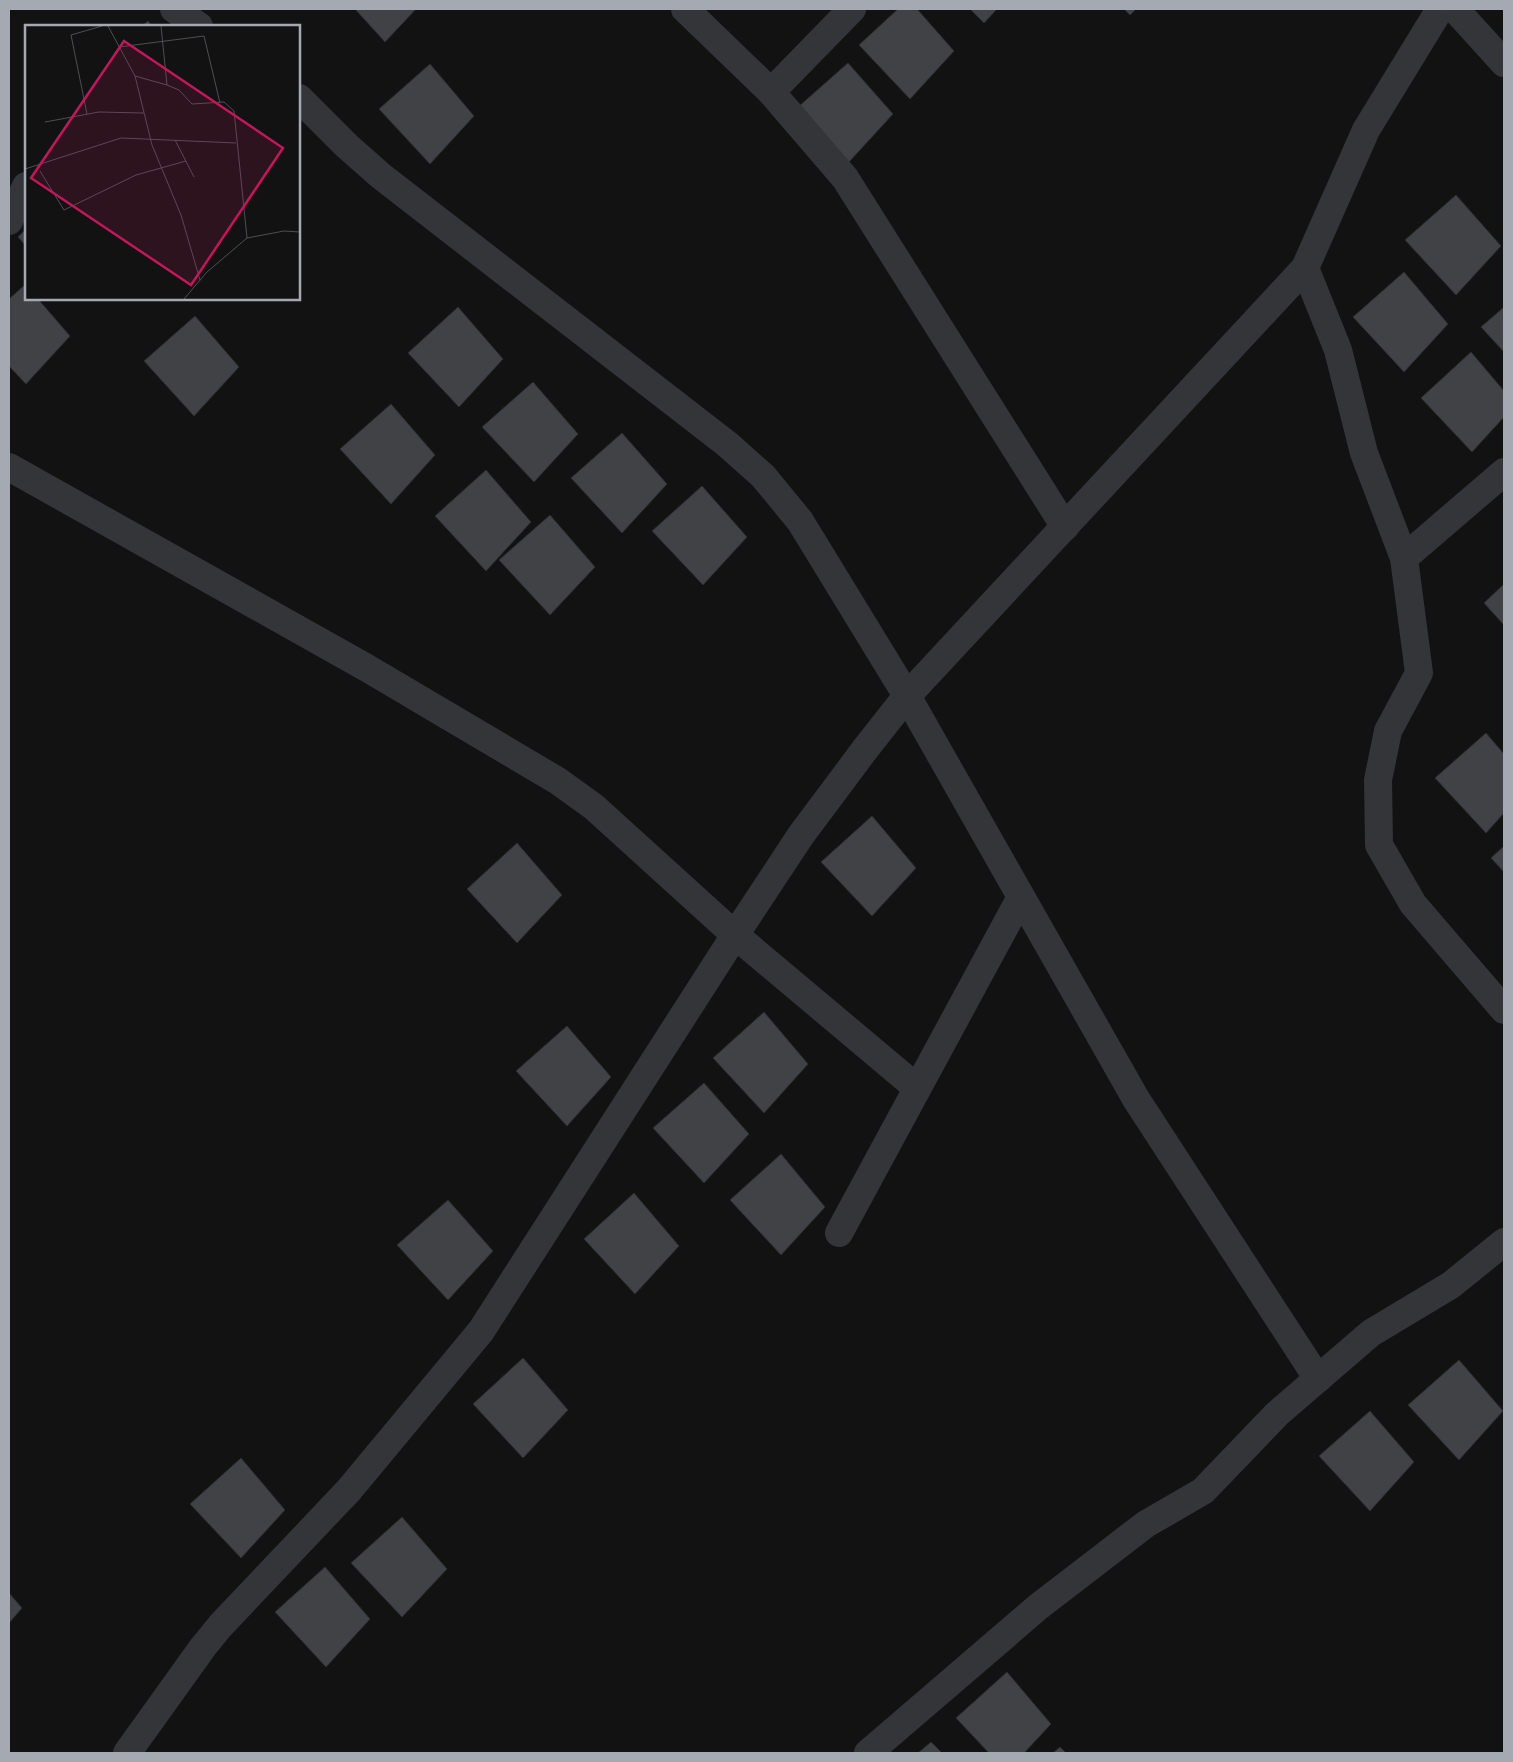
<svg xmlns="http://www.w3.org/2000/svg" width="1513" height="1762" viewBox="0 0 1513 1762" font-family="'Work Sans',sans-serif">
  <style>
    .building { fill: #414246; stroke: #2c2d2f }
    .lines { fill: none; stroke-linecap: round; stroke-linejoin: round }
    .street { stroke: #343538; stroke-width: 28 }
    .inset-road { fill: none; stroke: #4d4f53; stroke-width: 1 }
    .view { fill: #c2185b; fill-opacity: 0.15; stroke: #c2185b; stroke-width: 2.5 }
    .inset-edge { fill: none; stroke: #a5aab2; stroke-width: 2.5 }
  </style>
  <rect width="100%" height="100%" fill="#121213"/>
  <g class="building">
    <polygon points="355,9 416,9 385,42"/>
    <polygon points="898,9 917,9 954,51 910,99 859,45"/>
    <polygon points="970,9 997,9 984,23"/>
    <polygon points="1124,9 1136,9 1130,15"/>
    <polygon points="148,21 152,26 142,26"/>
    <polygon points="848,63 893,114 848,163 797,108"/>
    <polygon points="430,64 474,116 430,164 379,109"/>
    <polygon points="1456,195 1501,246 1456,295 1405,240"/>
    <polygon points="26,229 26,246 18,237"/>
    <polygon points="1404,272 1448,324 1404,372 1353,317"/>
    <polygon points="26,284 26,299 38,299 70,336 26,384 9,366 9,299"/>
    <polygon points="458,307 503,359 459,407 408,353"/>
    <polygon points="1504,307 1504,352 1481,327"/>
    <polygon points="195,316 239,367 194,416 144,361"/>
    <polygon points="1471,352 1504,391 1504,417 1472,452 1421,398"/>
    <polygon points="533,382 578,434 534,482 482,427"/>
    <polygon points="391,404 435,455 391,504 340,449"/>
    <polygon points="622,433 667,484 622,533 571,478"/>
    <polygon points="486,470 531,522 486,571 435,516"/>
    <polygon points="702,486 747,537 703,585 652,531"/>
    <polygon points="550,515 595,567 550,615 499,560"/>
    <polygon points="1504,584 1504,625 1484,603"/>
    <polygon points="1486,733 1504,754 1504,813 1486,833 1435,778"/>
    <polygon points="872,816 916,868 872,916 821,862"/>
    <polygon points="517,843 562,895 517,943 467,889"/>
    <polygon points="1504,846 1504,872 1491,858"/>
    <polygon points="764,1012 808,1064 764,1113 713,1058"/>
    <polygon points="567,1026 611,1077 567,1126 516,1071"/>
    <polygon points="704,1083 749,1134 704,1183 653,1128"/>
    <polygon points="781,1154 825,1207 781,1255 730,1200"/>
    <polygon points="634,1193 679,1246 635,1294 584,1239"/>
    <polygon points="448,1200 493,1251 448,1300 397,1245"/>
    <polygon points="523,1358 568,1410 523,1458 473,1404"/>
    <polygon points="1459,1360 1503,1411 1459,1460 1408,1405"/>
    <polygon points="1370,1411 1414,1462 1370,1511 1319,1456"/>
    <polygon points="241,1458 285,1510 241,1558 190,1504"/>
    <polygon points="402,1517 447,1569 402,1617 351,1563"/>
    <polygon points="325,1567 370,1619 326,1667 275,1612"/>
    <polygon points="9,1593 22,1608 9,1623"/>
    <polygon points="1007,1672 1051,1724 1024,1753 989,1753 956,1718"/>
    <polygon points="931,1742 942,1753 918,1753"/>
    <polygon points="1060,1747 1066,1753 1053,1753"/>
  </g>
  <g class="lines">
    <g class="street">
      <polyline points="174,9 199,26"/>
      <polyline points="685,9 771,92 845,178 1065,527"/>
      <polyline points="1440,9 1366,130 1305,268 1338,350 1364,453 1404,558 1419,673 1388,731 1378,780 1379,845 1413,904 1504,1010"/>
      <polyline points="1455,9 1504,63"/>
      <polyline points="771,92 852,9"/>
      <polyline points="299,98 347,146 381,176 727,444 763,476 800,521 907,696 1136,1099 1318,1379"/>
      <polyline points="9,221 26,186"/>
      <polyline points="9,467 367,668 558,781 594,807 735,935 917,1088"/>
      <polyline points="1404,558 1504,472"/>
      <polyline points="839,1233 1021,897"/>
      <polyline points="127,1753 203,1647 221,1625 349,1490 481,1331 735,935 801,835 866,748 907,696 1305,268"/>
      <polyline points="868,1753 1038,1607 1146,1524 1203,1491 1277,1414 1371,1333 1451,1285 1504,1242"/>
    </g>
  </g>
  <g transform="translate(25 25)">
    <rect width="275" height="275" fill="#121213"/>
    <path class="inset-road" d="M 83,1 L 110,51 L 142,60 L 154,65 L 167,79 L 199,77 L 209,86 L 222,213M 136,1 L 142,60M 94,22 L 179,11 L 195,78M 110,51 L 127,120 L 156,190 L 175,255M 62,89 L 46,10 L 77,1M 20,97 L 74,87 L 119,88M 150,115 L 169,152M 0,144 L 96,113 L 211,118M 15,146 L 39,185 L 111,150 L 161,136M 159,274 L 182,247 L 222,213 L 259,206 L 275,207"/>
    <path class="view" d="M 99,16 L 258,123 L 166,260 L 6,153 Z"/>
    <rect width="275" height="275" class="inset-edge"/>
  </g>
  <rect width="1513" height="1762" fill="none" stroke="#a5aab2" stroke-width="20"/>
</svg>
